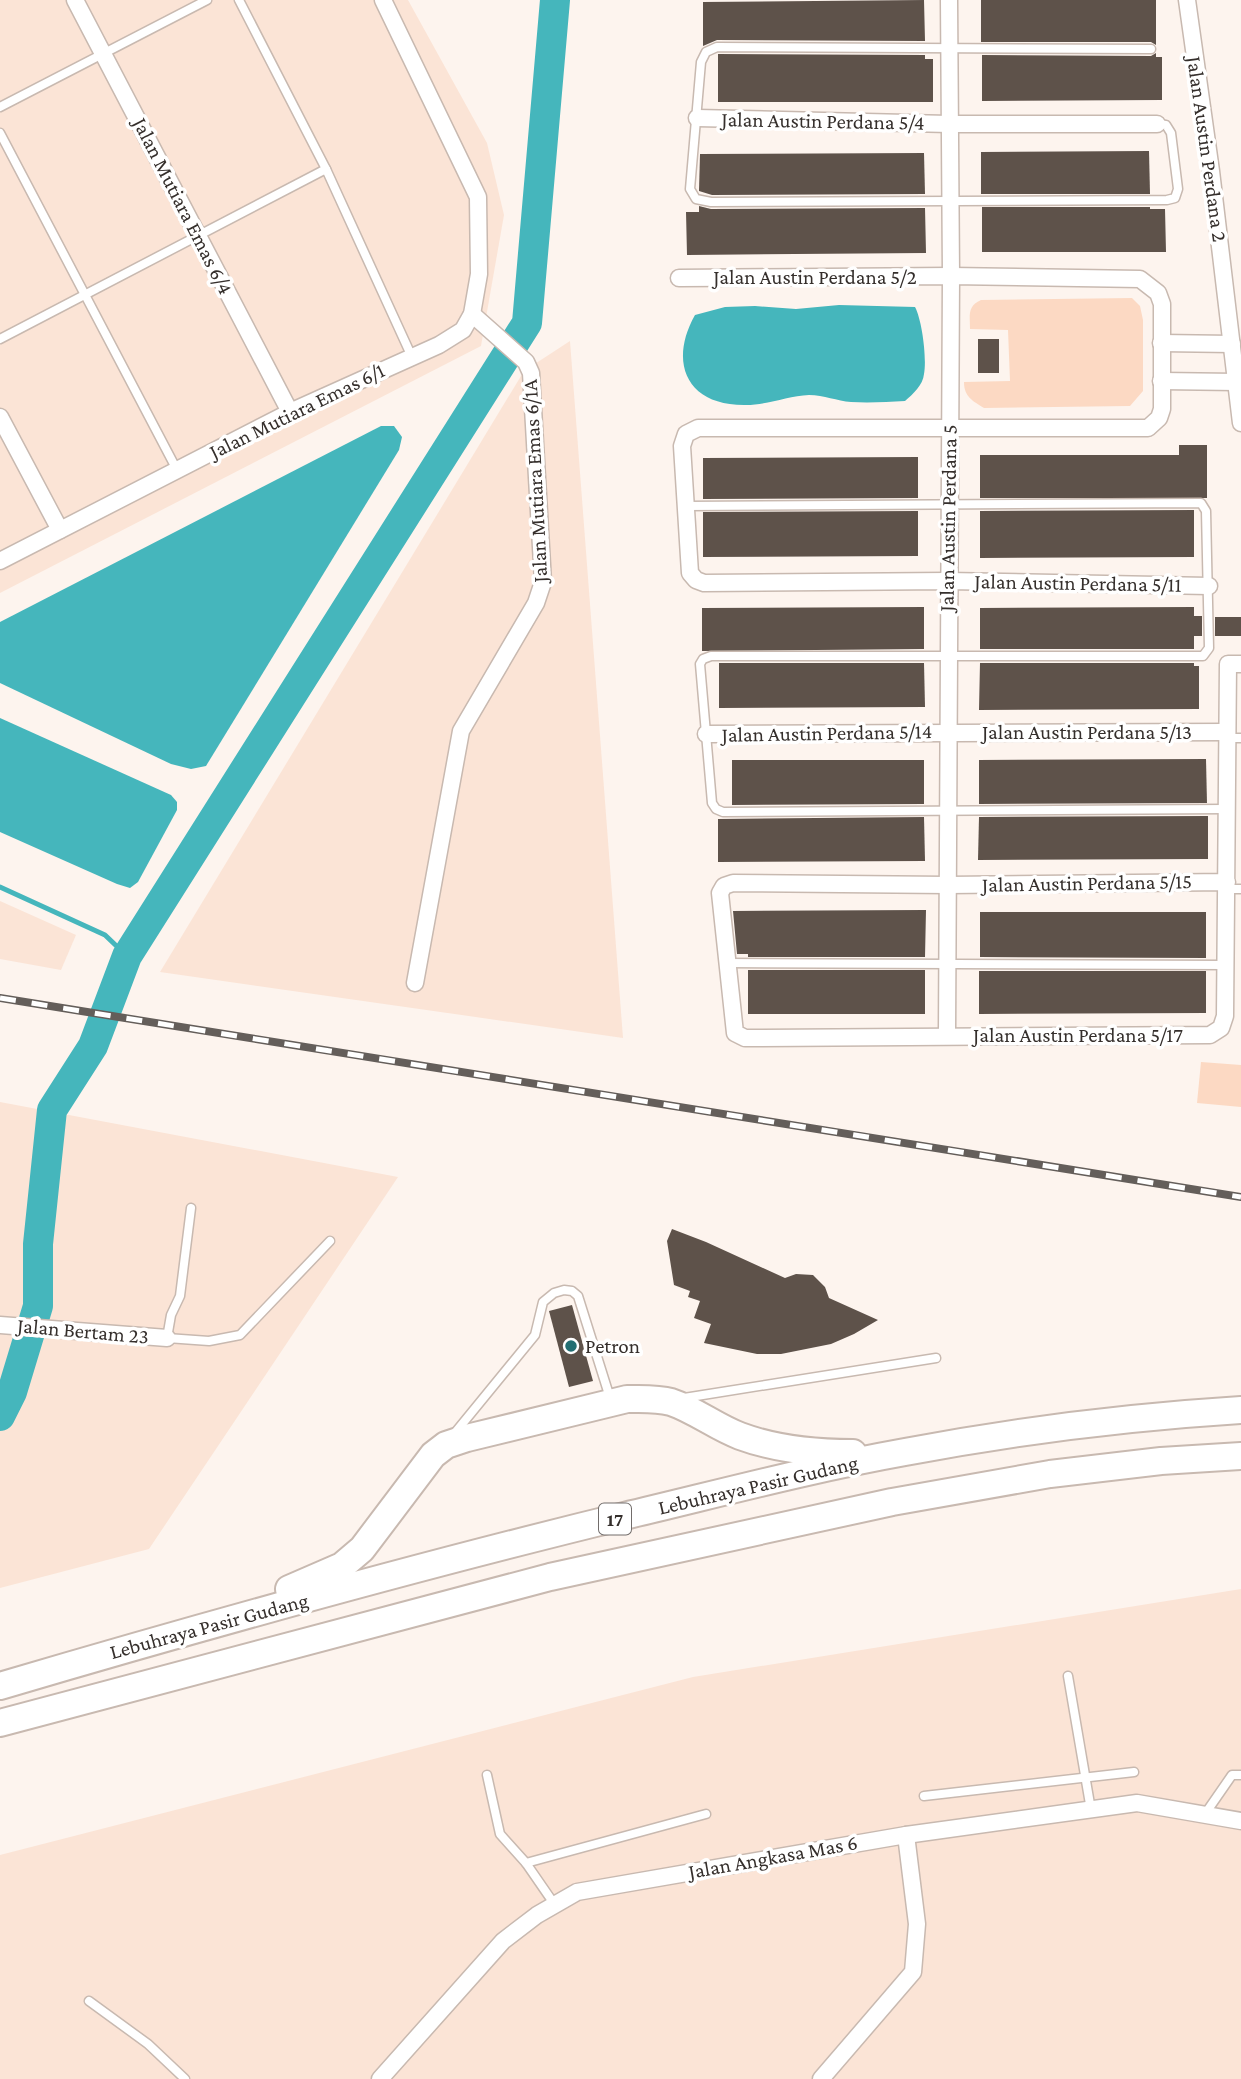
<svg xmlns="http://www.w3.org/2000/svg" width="1241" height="2079" viewBox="0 0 1241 2079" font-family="'Crimson Pro',serif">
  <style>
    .built { fill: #fbe4d6 }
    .green { fill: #fcd9c3 }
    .water { fill: #45b6bc }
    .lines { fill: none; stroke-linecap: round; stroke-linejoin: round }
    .stream { stroke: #45b6bc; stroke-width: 5 }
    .river { stroke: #45b6bc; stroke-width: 30 }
    .building { fill: #5e524a }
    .service-casing { stroke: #c8b9b0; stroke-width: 11 }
    .minor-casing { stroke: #c8b9b0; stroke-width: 19 }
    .trunk-casing { stroke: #c8b9b0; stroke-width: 30 }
    .service { stroke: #fff; stroke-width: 8 }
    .minor { stroke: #fff; stroke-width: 16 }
    .trunk { stroke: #fff; stroke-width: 26 }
    .rail-casing { stroke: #645e5a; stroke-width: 8 }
    .rail { stroke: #fff; stroke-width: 5; stroke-dasharray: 16; stroke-linecap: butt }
    .poi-dot { fill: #226e72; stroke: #fff; stroke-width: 2.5 }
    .labels { text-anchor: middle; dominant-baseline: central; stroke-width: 7; stroke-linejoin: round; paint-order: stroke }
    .shield { fill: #fff; stroke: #726d6b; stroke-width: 2 }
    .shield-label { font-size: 19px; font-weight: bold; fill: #352f2c }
    .street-label { font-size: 21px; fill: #352f2c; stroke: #fff }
    .poi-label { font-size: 21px; fill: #352f2c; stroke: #fff; text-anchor: start }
  </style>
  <rect width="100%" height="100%" fill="#fdf4ee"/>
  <g class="built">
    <polygon points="0,0 408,0 487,143 504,215 481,346 0,593"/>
    <polygon points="570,341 623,1038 160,972 524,371"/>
    <polygon points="0,901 76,935 61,970 0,959"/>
    <polygon points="0,1102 398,1177 149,1549 0,1588"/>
    <polygon points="1241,1589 1241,2079 0,2079 0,1855 693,1677"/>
  </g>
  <g class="green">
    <path d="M 1132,298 L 1140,306 L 1143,320 L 1143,391 L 1130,406 L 984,408 C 973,401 964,397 964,382 L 1010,381 L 1008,330 L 970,329 C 970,316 967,306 981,300 Z"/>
    <polygon points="1201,1062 1241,1065 1241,1107 1197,1103"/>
  </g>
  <g class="water">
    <path d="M 839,305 L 915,307 C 922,320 927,358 924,374 C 923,385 913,394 905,401 C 887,402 869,403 851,402 C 837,401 824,395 809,395 C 788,396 767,405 746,405 C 687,406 668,363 695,315 L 725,307 L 755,306 L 796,309 Z"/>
    <polygon points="381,426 394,426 402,437 399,450 206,766 191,769 171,764 0,683 0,622"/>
    <polygon points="0,718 171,795 177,802 177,810 138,882 130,888 117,884 0,832"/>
  </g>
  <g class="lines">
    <polyline class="stream" points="0,887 105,935 127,956"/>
    <polyline class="river" points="0,1416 12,1392 38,1306 38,1244 52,1110 93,1046 127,956 527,323 555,0"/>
  </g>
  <g class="building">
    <polygon points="924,0 925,41 717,40 703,46 703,2"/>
    <polygon points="981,0 1156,0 1156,45 1151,42 981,42"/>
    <polygon points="1156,53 1156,57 1162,57 1162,100 982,101 982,55 1151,56"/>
    <polygon points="718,54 925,55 925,59 933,59 933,102 718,102"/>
    <polygon points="1149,151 1150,194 981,194 981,152"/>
    <polygon points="924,153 925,194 712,195 699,191 700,154"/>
    <polygon points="699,206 711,209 925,208 926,253 687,255 686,212 699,212"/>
    <polygon points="982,207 1150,207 1150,209 1165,209 1166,252 982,252"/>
    <rect x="978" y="339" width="21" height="34"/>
    <polygon points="1179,445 1207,445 1207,498 980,498 980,455 1179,455"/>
    <polygon points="918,457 918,498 703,499 703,458"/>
    <polygon points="1194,510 1194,557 980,558 980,511"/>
    <polygon points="918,511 918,556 703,557 703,512"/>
    <polygon points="924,607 924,649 702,651 702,608"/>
    <polygon points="1194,607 1194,616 1202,616 1202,636 1194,636 1194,649 980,649 980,608"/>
    <rect x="1215" y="617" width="26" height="19"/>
    <polygon points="719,663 924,663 925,707 719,708"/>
    <polygon points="980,663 1194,663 1194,666 1199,666 1199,709 979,710"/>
    <polygon points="1206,759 1207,803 979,804 979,760"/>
    <polygon points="732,760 924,760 924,804 732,805"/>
    <polygon points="1208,816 1208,859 978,860 979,817"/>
    <polygon points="924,817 925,861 718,862 718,819"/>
    <polygon points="926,910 925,957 748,957 748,954 737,954 733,911"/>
    <polygon points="980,912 1206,912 1206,958 980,957"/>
    <rect x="748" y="970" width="177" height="44"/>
    <polygon points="979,971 1206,971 1206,1013 979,1014"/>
    <polygon points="672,1229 706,1242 785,1278 796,1274 813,1275 825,1287 829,1298 878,1320 854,1334 831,1344 781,1354 757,1354 704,1343 711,1324 694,1318 700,1301 688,1297 690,1291 674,1285 667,1241"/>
    <polygon points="572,1305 593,1381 569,1387 549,1311"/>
  </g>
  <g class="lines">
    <defs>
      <g id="service">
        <polyline points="239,0 326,169 412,357"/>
        <polyline points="1151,49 717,47 706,52 701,62 690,189 696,199 711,202 1167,200 1175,198 1178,189 1171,133 1166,125 1157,124"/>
        <polyline points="0,107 207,0"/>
        <polyline points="0,133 177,470"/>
        <polyline points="0,339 326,169"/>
        <polyline points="686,506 1201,503 1206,511 1209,648 1203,656 711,656 703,659 700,664 712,803 716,809 723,812 1227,809"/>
        <polyline points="1227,738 1241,738"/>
        <polyline points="1227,889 1241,889"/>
        <polyline points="727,963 1227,965"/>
        <polyline points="191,1208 180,1296 171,1315 167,1338 209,1341 240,1335 330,1241"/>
        <polyline points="684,1398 936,1358"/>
        <polyline points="454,1434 535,1335 543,1302 554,1293 564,1290 572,1291 578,1296 611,1401"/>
        <polyline points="1068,1676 1091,1810"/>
        <polyline points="487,1775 500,1834 526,1863 555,1905"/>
        <polyline points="924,1796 1134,1772"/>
        <polyline points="1205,1814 1232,1775 1241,1775"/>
        <polyline points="526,1863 706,1814"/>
        <polyline points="89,2001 148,2044 185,2079"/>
      </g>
      <g id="minor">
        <polyline points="75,0 290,412"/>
        <polyline points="1187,0 1211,171 1241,423"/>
        <polyline points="697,118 949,124 1157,124"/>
        <polyline points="679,278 951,276 1140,279 1158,293 1162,304 1162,409 1159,418 1148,428 698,428 686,434 682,446 690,573 696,580 704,583 948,581 1209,586"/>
        <polyline points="1161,343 1232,344"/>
        <polyline points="1161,381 1237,382"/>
        <polyline points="0,417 60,530"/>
        <polyline points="0,561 290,412 439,345 463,330 472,314 479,274 478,197 383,0"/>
        <polyline points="706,734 1227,732"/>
        <polyline points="1227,882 948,885 733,883 724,886 720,893 735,1033 745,1038 1210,1035 1221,1028 1225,1016 1228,664 1241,664"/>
        <polyline points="415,983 461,731 536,603 543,582 531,373 526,362 472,314"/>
        <polyline points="947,1035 951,276 949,0"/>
        <polyline points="0,1325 167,1338"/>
        <polyline points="380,2079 503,1941 537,1915 577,1892 906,1835 1137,1803 1241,1821"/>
        <polyline points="821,2079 913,1972 917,1924 906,1835"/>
      </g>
      <g id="trunk">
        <path d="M 289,1589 L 342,1566 L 362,1549 L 433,1455 L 446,1445 L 467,1438 L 627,1399 C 642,1399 657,1398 671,1402 C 695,1410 716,1427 740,1436 C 775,1449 815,1453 853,1453"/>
        <path d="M 0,1686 C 207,1625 415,1567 624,1516 C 717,1494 810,1469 905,1452 C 1016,1431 1128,1417 1241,1410"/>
        <polyline points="0,1723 550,1577 892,1502 1050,1474 1161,1461 1241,1456"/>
      </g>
    </defs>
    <use href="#service" class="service-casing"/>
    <use href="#minor" class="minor-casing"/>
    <use href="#trunk" class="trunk-casing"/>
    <use href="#service" class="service"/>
    <use href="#minor" class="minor"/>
    <use href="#trunk" class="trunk"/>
    <defs>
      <polyline id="rail" points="0,998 1241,1197"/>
    </defs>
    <use href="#rail" class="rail-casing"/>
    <use href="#rail" class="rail"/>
  </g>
  <circle class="poi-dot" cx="571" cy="1346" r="7"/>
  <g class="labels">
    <rect class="shield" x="599" y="1503.5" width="32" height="31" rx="5"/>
    <g class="shield-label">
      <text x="615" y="1519">17</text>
    </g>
    <g class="street-label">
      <text transform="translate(823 121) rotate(1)">Jalan Austin Perdana 5/4</text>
      <text transform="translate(1207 149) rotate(82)">Jalan Austin Perdana 2</text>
      <text transform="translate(183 206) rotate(63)">Jalan Mutiara Emas 6/4</text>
      <text x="815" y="277">Jalan Austin Perdana 5/2</text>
      <text transform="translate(297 411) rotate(-26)">Jalan Mutiara Emas 6/1</text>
      <text transform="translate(535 481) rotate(-93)">Jalan Mutiara Emas 6/1A</text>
      <text transform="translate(948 518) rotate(-89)">Jalan Austin Perdana 5</text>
      <text transform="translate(1078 583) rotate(1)">Jalan Austin Perdana 5/11</text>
      <text x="1087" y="732">Jalan Austin Perdana 5/13</text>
      <text transform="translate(827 733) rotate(-1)">Jalan Austin Perdana 5/14</text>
      <text transform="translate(1087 883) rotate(-1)">Jalan Austin Perdana 5/15</text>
      <text x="1078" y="1035">Jalan Austin Perdana 5/17</text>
      <text transform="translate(83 1331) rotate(5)">Jalan Bertam 23</text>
      <text transform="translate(758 1485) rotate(-13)">Lebuhraya Pasir Gudang</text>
      <text transform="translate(209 1626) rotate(-15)">Lebuhraya Pasir Gudang</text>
      <text transform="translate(773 1857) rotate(-10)">Jalan Angkasa Mas 6</text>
    </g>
    <g class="poi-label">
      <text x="585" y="1346">Petron</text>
    </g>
  </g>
</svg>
